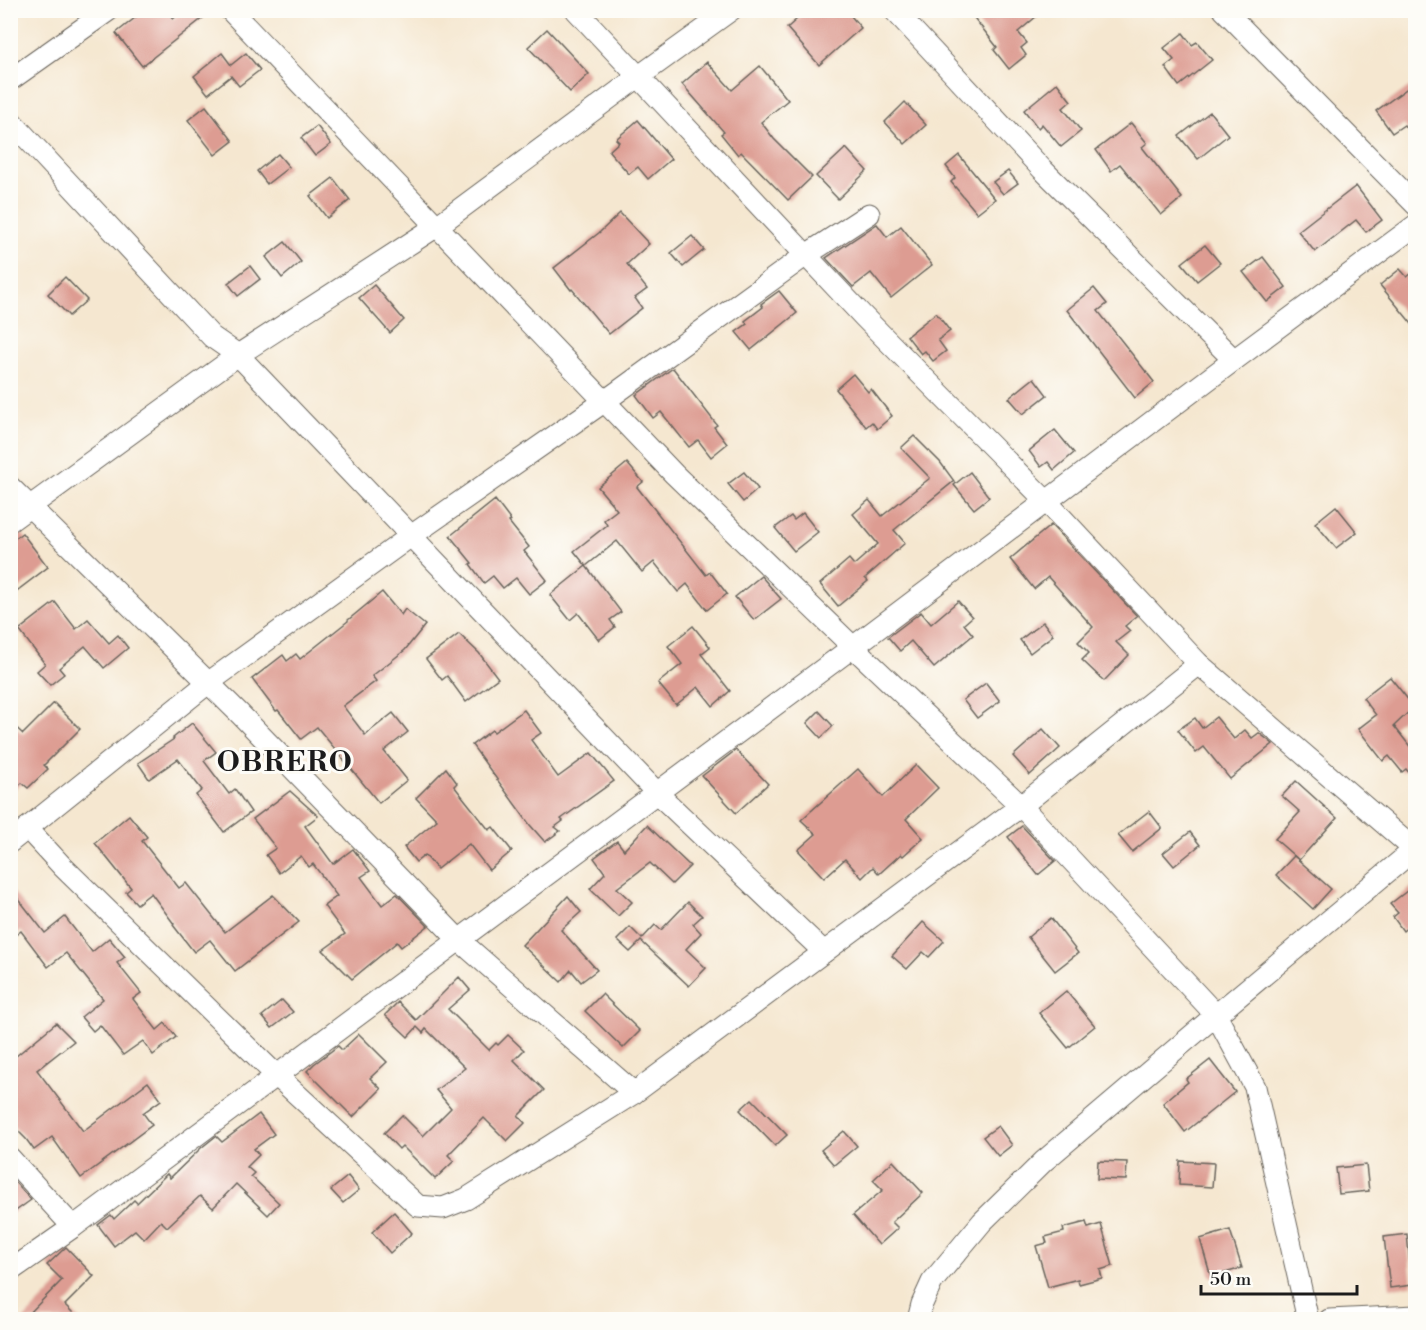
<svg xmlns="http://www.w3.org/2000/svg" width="1426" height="1330" viewBox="0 0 1426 1330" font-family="'Libre Bodoni',serif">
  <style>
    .building { fill: #dd9c92 }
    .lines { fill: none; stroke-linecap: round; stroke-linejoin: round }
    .street-casing { stroke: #68635b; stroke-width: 23 }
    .street { stroke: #fff; stroke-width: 21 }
    .labels { text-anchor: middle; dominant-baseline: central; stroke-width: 6; stroke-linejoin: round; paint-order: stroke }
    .district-label { font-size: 28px; font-weight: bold; letter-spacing: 1.5px; fill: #1c1c1c; stroke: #fdfcf7 }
  </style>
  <rect width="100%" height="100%" fill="#fdfcf7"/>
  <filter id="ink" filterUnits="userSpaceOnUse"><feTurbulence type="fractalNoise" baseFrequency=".0167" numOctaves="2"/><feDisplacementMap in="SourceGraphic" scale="12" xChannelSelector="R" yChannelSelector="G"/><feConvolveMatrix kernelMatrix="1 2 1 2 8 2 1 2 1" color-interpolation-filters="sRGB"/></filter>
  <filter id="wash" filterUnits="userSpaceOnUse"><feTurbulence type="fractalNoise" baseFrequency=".008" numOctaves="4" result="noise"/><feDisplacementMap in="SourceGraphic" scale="24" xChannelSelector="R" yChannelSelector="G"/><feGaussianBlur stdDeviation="1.35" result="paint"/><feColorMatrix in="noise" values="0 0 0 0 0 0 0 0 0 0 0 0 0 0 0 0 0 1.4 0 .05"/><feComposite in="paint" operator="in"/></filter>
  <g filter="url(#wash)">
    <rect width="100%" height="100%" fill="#f5e7d0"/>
    <g id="blocks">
      <g class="building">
        <polygon points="145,10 167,10 173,19 184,10 213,10 142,66 116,33"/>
        <polygon points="807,10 846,10 861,28 819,65 787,28"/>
        <polygon points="968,10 1044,10 1018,32 1027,43 1021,48 1026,55 1009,69 994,50 997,47"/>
        <polygon points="547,29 589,74 570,92 528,47"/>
        <polygon points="1183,33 1192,45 1197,42 1212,60 1179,86 1165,67 1174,60 1164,48"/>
        <polygon points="222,53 231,65 246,53 260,70 239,86 231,76 208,94 194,76"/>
        <polygon points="707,62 732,90 760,66 788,100 761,122 774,139 812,177 788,200 741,152 738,155 721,134 724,132 682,84"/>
        <polygon points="1416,82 1416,141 1404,125 1392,133 1376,111"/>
        <polygon points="1057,83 1071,101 1063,108 1081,131 1061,147 1042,124 1038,128 1024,110"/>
        <polygon points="905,102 926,125 905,144 885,122"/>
        <polygon points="206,106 233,141 215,155 188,120"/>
        <polygon points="1210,112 1228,135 1198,159 1179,136"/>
        <polygon points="638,120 671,159 648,179 638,167 629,174 609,151 619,142 616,139"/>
        <polygon points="1131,123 1147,143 1142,147 1182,198 1161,215 1120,164 1111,171 1096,150"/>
        <polygon points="317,126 331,144 315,156 301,138"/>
        <polygon points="846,148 867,171 838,199 816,176"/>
        <polygon points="278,154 289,167 267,184 257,171"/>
        <polygon points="959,155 995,199 977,213 951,182 955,178 946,166"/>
        <polygon points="1008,171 1018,183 1003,194 993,182"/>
        <polygon points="333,178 350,200 327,218 310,196"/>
        <polygon points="1356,186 1382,220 1366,232 1356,220 1315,252 1298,231"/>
        <polygon points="620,213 649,244 627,264 647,289 635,298 642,308 609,334 572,289 571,290 554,268 600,232"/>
        <polygon points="877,224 887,237 901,226 932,265 891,298 871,273 853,287 826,258"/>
        <polygon points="692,236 704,250 683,267 671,253"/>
        <polygon points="285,242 301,262 282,278 266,257"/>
        <polygon points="1205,245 1220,263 1197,281 1182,263"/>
        <polygon points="1263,257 1286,287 1267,302 1243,272"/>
        <polygon points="250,266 260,279 238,296 228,283"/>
        <polygon points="1400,269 1407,277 1416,270 1416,329 1380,285"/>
        <polygon points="65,277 87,300 69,316 48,294"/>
        <polygon points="374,285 404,320 390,333 359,298"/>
        <polygon points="1094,288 1107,304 1098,311 1154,382 1135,398 1067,310"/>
        <polygon points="779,291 797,313 751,350 736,332 747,324 745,321 763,307 761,304"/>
        <polygon points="936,313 950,331 938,340 946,351 933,361 925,351 921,354 907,336"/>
        <polygon points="673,368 717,425 714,427 727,444 711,457 698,440 689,447 661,412 653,418 636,395"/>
        <polygon points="853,374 868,392 871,389 892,416 877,429 872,422 866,427 836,389"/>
        <polygon points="1034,378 1047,395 1023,414 1009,398"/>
        <polygon points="1055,430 1074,453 1054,470 1048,462 1041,467 1029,451"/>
        <polygon points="914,436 940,462 954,481 894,530 905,543 865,578 868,581 838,606 820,584 849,559 854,565 878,544 853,514 869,500 882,516 930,478 901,448"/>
        <polygon points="627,463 643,482 637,487 706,575 710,572 727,594 707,610 687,584 678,592 654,562 642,572 617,541 586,566 574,551 607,525 604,520 617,510 598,487"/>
        <polygon points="744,472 758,489 743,502 728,484"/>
        <polygon points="970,472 989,497 974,509 954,485"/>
        <polygon points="495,500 511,521 509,522 529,547 524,551 547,580 529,594 516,578 503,588 493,576 484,583 470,564 472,563 450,536"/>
        <polygon points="1336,506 1357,532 1336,548 1315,523"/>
        <polygon points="803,513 818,532 794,551 775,528 791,516 794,520"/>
        <polygon points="1051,525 1137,616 1125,626 1130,631 1116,642 1129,655 1104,681 1082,660 1089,653 1078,642 1093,627 1048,577 1034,589 1010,559"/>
        <polygon points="22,533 48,567 10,596 10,542"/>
        <polygon points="586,566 621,612 610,620 615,627 599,640 578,613 570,620 550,595"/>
        <polygon points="761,576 781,599 754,620 735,597"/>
        <polygon points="382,592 401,615 405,609 425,625 405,650 372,676 376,681 343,706 365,735 393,713 408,732 384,751 407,780 379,803 317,727 301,739 278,710 276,711 252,679 283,655 287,661 296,654 300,659 348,621 348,620"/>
        <polygon points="958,601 972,617 964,624 973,635 934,668 911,641 900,651 888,637 921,612 931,624"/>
        <polygon points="55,602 76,629 88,619 109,643 118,635 128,648 104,668 85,646 59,668 64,674 50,685 37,671 45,664 19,630"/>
        <polygon points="1043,622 1053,635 1030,653 1020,640"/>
        <polygon points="693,626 710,647 701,654 730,691 713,706 698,687 676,705 658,683 682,664 668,646"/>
        <polygon points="459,634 479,653 498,678 466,702 447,676 442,680 426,659"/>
        <polygon points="1390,677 1414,707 1394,726 1416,754 1416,781 1406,769 1402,772 1389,756 1383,761 1358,729 1376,715 1363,698"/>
        <polygon points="986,683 1000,701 977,718 963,700"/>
        <polygon points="54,703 80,729 44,765 48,769 28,788 22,783 10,793 10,722 23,734"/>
        <polygon points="524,710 541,733 531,740 558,777 591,753 614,781 561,819 563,821 555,827 560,831 545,842 530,825 472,745 492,730 494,732"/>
        <polygon points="819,711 833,726 821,738 807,723"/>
        <polygon points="1216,717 1234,739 1245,730 1252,738 1259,733 1273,744 1230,779 1204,747 1196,753 1178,730 1195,718 1202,728"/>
        <polygon points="192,723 216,752 204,761 229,794 235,789 251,812 224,832 196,795 202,790 178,759 149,779 138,763 174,739 173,738"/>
        <polygon points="1043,729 1060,748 1030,775 1013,756"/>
        <polygon points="736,750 768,784 736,813 702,776"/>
        <polygon points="916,765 938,788 906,819 923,838 903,856 901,854 879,874 873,867 862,878 845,859 824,878 798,850 816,834 801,820 858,769 883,797"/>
        <polygon points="446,768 457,783 454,786 489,830 493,827 512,851 489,870 469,844 437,869 425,855 416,862 404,847 437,820 416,798"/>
        <polygon points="1296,781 1337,818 1299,860 1275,839 1300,812 1282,796"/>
        <polygon points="290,791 318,816 305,826 333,864 353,849 370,871 361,877 382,905 397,894 428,926 401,947 397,942 352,979 323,950 345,934 324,906 337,896 313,864 309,867 301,856 279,873 266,855 276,848 253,819"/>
        <polygon points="1149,811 1162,828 1132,852 1118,835"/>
        <polygon points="129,815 147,837 142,841 179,888 186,883 225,932 273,895 299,922 235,971 210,940 194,952 173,925 174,924 151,893 137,904 126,892 131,888 95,843"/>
        <polygon points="647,825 690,866 672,884 650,863 617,888 632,902 618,916 590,889 605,873 594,858 617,841 624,850"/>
        <polygon points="1022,826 1055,861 1038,875 1008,837"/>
        <polygon points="1190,832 1200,845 1174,866 1163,853"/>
        <polygon points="1294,856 1331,889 1313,909 1276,875"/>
        <polygon points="1416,884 1416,934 1409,926 1403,931 1393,917 1398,913 1390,904"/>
        <polygon points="10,888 45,933 65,917 92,952 109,938 125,957 117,963 141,993 133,999 157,1030 165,1023 176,1037 153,1055 143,1041 123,1055 100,1025 93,1031 81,1017 103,999 66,953 48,967 21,931 10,939"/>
        <polygon points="568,896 581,912 561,930 597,970 581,982 571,970 561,982 522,945"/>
        <polygon points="688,902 702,916 693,924 701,933 686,949 706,968 689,986 641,941 630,952 617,940 630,927 642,939 655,925 661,930"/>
        <polygon points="1051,918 1078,953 1055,971 1028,937"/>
        <polygon points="923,922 944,941 929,957 923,952 907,969 892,956"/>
        <polygon points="459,977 470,990 448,1009 489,1050 496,1043 498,1045 508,1035 524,1050 514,1060 544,1090 518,1116 525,1123 507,1141 484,1118 448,1155 454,1161 435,1179 402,1146 399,1149 384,1133 402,1115 423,1136 451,1108 436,1090 465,1068 426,1029 423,1033 417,1027 408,1037 385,1015 398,1002 416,1020"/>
        <polygon points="1066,991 1095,1026 1068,1048 1039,1013"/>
        <polygon points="602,994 640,1031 623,1048 585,1011"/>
        <polygon points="282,1000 293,1012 272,1028 262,1016"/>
        <polygon points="56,1023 74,1041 37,1070 83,1131 148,1082 161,1100 143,1113 152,1125 81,1178 52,1137 34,1150 26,1139 10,1123 10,1061"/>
        <polygon points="359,1034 387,1062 370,1078 381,1089 353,1117 307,1071 314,1064 338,1046 342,1050"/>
        <polygon points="1210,1060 1235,1092 1185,1132 1163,1103 1188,1082 1186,1079"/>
        <polygon points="752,1099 787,1135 775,1146 740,1110"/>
        <polygon points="259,1114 274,1134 254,1149 259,1155 247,1167 254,1173 251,1176 279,1203 268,1215 236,1184 213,1208 200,1196 167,1227 161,1221 144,1239 135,1230 114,1246 98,1225 111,1215 114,1219 134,1200 137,1203 167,1174 170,1178 201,1148 216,1136 222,1142"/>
        <polygon points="998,1126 1012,1145 998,1156 983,1137"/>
        <polygon points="844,1131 857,1146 834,1165 821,1150"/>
        <polygon points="893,1161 923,1193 892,1222 898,1228 879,1245 853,1215 883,1190 873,1180"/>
        <polygon points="1098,1161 1127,1162 1126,1180 1097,1179"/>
        <polygon points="1180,1161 1214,1163 1212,1187 1179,1185"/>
        <polygon points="1366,1165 1369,1191 1339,1194 1336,1168"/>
        <polygon points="348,1176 359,1190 343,1203 331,1190"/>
        <polygon points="10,1177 31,1200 10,1215"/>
        <polygon points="394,1212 412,1233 390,1253 372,1232"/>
        <polygon points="1086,1222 1088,1228 1101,1224 1113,1266 1100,1270 1102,1278 1079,1284 1078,1279 1048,1287 1036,1246 1047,1243 1045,1237 1064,1232 1063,1228"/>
        <polygon points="1230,1230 1242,1268 1211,1277 1200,1239"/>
        <polygon points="1407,1234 1412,1285 1390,1288 1384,1237"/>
        <polygon points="66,1247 94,1276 65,1305 80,1320 23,1320 62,1280 47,1265"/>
      </g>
    </g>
  </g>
  <g filter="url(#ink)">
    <use href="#blocks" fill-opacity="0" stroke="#68635b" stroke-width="1.5"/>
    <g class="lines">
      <defs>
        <g id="street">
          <polyline points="230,10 674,474 853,647 1021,806 1216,1015 1255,1087 1308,1320"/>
          <polyline points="576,10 863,316 1046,501 1199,664 1416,851"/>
          <polyline points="894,10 1042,169 1234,360"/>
          <polyline points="1224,10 1416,205"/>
          <polyline points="10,80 109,10"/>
          <polyline points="10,120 212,337 238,355 437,226 638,77 731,10"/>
          <polyline points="10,487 240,714 459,940 634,1093"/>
          <polyline points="10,521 238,355 657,793 824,952"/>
          <polyline points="27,828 62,866 277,1076 418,1206 443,1208 466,1199 634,1093 1021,806 1199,664"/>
          <polyline points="10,842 208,683 411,536 605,401 806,255 869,214"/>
          <polyline points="10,1158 73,1227"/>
          <polyline points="10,1271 73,1227 853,647 1234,360 1416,225"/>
          <polyline points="918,1320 922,1304 932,1282 982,1222 1044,1161 1216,1015 1416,848"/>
          <polyline points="1329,1320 1416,1316"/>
        </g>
      </defs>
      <use href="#street" class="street-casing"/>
      <use href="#street" class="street"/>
    </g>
  </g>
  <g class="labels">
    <g class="district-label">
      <text x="285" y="762">OBRERO</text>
    </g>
  </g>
  <rect width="1426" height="1330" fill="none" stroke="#fdfcf7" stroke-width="36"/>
  <path d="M1201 1285v9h156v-9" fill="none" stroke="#1c1c1c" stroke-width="3"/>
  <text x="1210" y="1285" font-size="18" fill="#1c1c1c" stroke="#fdfcf7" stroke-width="4.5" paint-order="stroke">50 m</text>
</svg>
